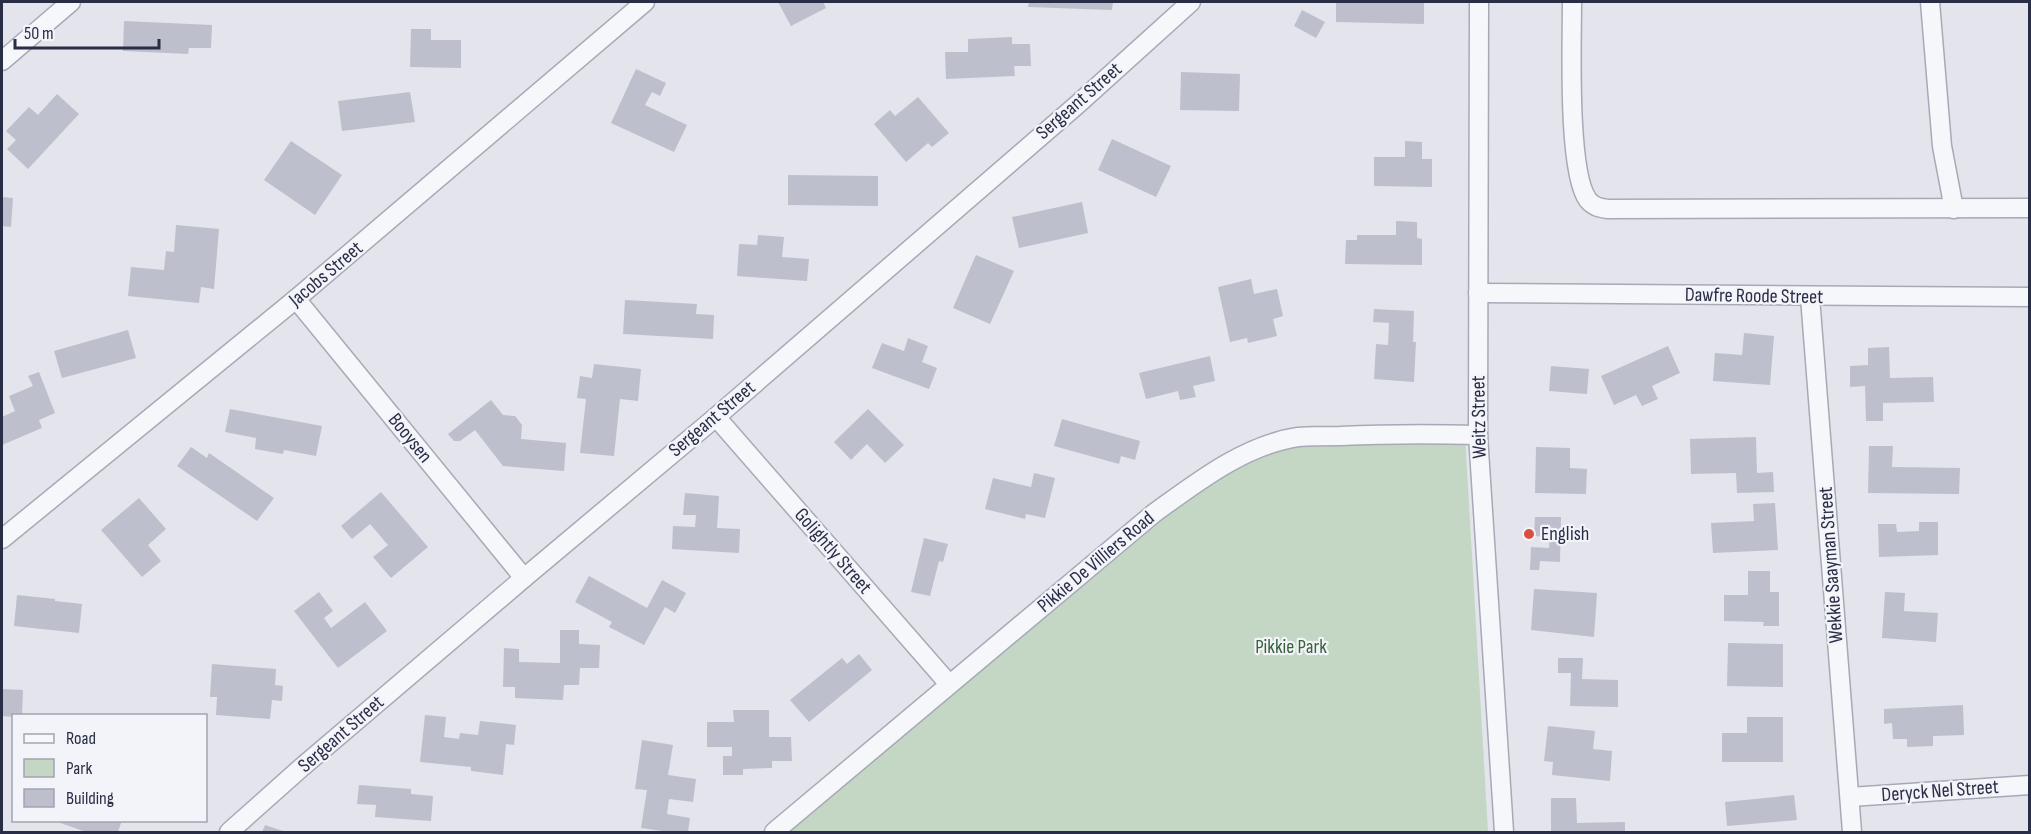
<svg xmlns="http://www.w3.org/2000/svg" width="2031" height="834" viewBox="0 0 2031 834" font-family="'Sofia Sans Condensed',sans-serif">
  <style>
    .green { fill: #c4d7c4 }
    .building { fill: #bdbfcc }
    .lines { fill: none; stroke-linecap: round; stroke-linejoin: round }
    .minor-casing { stroke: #a7a9b7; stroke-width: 21 }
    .minor { stroke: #f6f7fa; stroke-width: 18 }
    .poi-dot { fill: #d85041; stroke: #f3f4f9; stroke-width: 2 }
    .labels { text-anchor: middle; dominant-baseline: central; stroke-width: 4.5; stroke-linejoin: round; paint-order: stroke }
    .street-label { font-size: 20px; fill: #292d46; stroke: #f3f4f9 }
    .poi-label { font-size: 20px; fill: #292d46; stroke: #f3f4f9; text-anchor: start }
    .park-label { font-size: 20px; fill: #366338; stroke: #f3f4f9 }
  </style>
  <rect width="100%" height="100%" fill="#e3e4ec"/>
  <polygon class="green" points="1465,435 1488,832 782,832 1201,481 1291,440"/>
  <g class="building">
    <polygon points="778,2 823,2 826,8 791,26"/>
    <polygon points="1029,2 1113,2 1112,10 1028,7"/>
    <polygon points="1336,2 1424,2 1424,24 1336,22"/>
    <polygon points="1302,10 1325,22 1316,38 1294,26"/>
    <polygon points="124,21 212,25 211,48 189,48 188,54 123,51"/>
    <polygon points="411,29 431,29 431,40 461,40 461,68 410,67"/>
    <polygon points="1012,37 1012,44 1030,44 1031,66 1014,66 1015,76 946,79 945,52 968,52 968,39"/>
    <polygon points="636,69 666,83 660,96 652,92 645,105 687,125 674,152 611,123"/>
    <polygon points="1181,72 1240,74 1239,111 1180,110"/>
    <polygon points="410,92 415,122 342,131 338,101"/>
    <polygon points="57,94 79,114 28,169 7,149 16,140 6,131 29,107 38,115"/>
    <polygon points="918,97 949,133 932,147 928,143 906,162 874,124 890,110 895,116"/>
    <polygon points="1112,139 1171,166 1156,197 1098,170"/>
    <polygon points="291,141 342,175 315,215 264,180"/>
    <polygon points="1405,141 1422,142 1422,159 1432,159 1432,187 1374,186 1374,157 1405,157"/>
    <polygon points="788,175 878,176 878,206 788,205"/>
    <polygon points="2,197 13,198 11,227 2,226"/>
    <polygon points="1082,202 1088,233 1019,248 1012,217"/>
    <polygon points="1396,221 1417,222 1417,238 1422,239 1422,265 1345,264 1346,240 1357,240 1357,235 1396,235"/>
    <polygon points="176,225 219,229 214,289 201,287 199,303 128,296 131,267 164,270 166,251 174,252"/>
    <polygon points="758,235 784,237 782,257 809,259 807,281 737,276 739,244 757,245"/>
    <polygon points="976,255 1014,271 990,324 953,308"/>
    <polygon points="1251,279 1254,294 1277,289 1283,316 1273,319 1277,336 1248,343 1247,338 1230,342 1218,287"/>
    <polygon points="625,300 697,304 696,314 714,315 713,339 623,334"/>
    <polygon points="1374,309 1414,311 1413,342 1416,342 1414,382 1374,379 1376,344 1388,345 1389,323 1373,322"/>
    <polygon points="128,330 136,358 62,378 54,351"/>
    <polygon points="1744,333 1774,336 1770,385 1713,381 1715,353 1742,355"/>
    <polygon points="908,338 928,346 922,362 937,368 929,389 872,368 882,343 904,351"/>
    <polygon points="1668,346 1680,373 1652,386 1658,399 1642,406 1636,395 1614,405 1601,376"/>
    <polygon points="1889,347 1890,378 1933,377 1934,402 1883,403 1883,421 1866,421 1865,386 1850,387 1850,366 1868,365 1868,348"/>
    <polygon points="1210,356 1215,381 1193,386 1196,397 1180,400 1178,391 1146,399 1139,373"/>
    <polygon points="594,364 641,369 638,401 620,399 614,456 580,453 586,399 577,398 580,376 592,378"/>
    <polygon points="1551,366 1589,369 1587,394 1549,391"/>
    <polygon points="39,372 55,413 39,420 42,428 2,445 2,417 15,411 9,396 33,386 28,376"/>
    <polygon points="491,400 503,415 515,416 522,425 521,439 566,443 564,471 503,466 475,430 460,441 454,441 448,434"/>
    <polygon points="230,409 322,426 316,456 284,450 283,454 255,449 256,438 225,432"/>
    <polygon points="868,409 904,445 885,463 867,444 851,460 834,442"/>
    <polygon points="1062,419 1140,441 1135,460 1121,456 1119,464 1054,446"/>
    <polygon points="1756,437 1757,473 1773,472 1774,492 1737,493 1736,473 1691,474 1690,439"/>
    <polygon points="1869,446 1893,446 1892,467 1960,468 1959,494 1868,493"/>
    <polygon points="191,447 207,458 209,453 274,498 257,521 177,466"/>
    <polygon points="1536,447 1570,448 1570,468 1587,469 1586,494 1535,493"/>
    <polygon points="1034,473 1055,478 1045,518 1026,514 1025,519 985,509 993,478 1031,487"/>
    <polygon points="381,492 428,547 391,578 373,557 388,545 370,524 352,539 341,526"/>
    <polygon points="685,493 719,496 717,528 740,529 739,553 672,549 673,526 695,527 696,515 683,515"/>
    <polygon points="139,498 166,529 148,545 161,561 142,577 101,530"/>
    <polygon points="1775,503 1778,550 1713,553 1711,523 1754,521 1753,504"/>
    <polygon points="1535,517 1561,517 1560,562 1540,561 1539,570 1530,570 1531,547 1549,548 1550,537 1534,536"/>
    <polygon points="1919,522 1938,522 1938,555 1879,557 1878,524 1896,524 1897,532 1919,531"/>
    <polygon points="924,538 948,544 943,562 939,561 930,596 911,592"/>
    <polygon points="1748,571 1770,571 1770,592 1779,592 1779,626 1763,626 1764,622 1724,621 1724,595 1748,595"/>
    <polygon points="589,576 647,608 662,580 686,593 675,613 665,607 644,645 609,627 612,622 575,602"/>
    <polygon points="1534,589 1597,593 1594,637 1531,630"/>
    <polygon points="319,592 333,611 324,618 331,628 365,602 387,631 338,668 294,611"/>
    <polygon points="1885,592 1905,593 1904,611 1938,613 1936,642 1882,638"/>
    <polygon points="17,595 55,599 55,601 82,604 79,633 14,626"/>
    <polygon points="560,630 579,630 579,644 600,645 599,668 580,668 579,685 564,685 563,700 515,698 515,687 503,687 504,648 519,649 519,662 560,663"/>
    <polygon points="1728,643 1783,644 1783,687 1727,686"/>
    <polygon points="859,654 872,670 809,722 790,700 842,658 847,664"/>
    <polygon points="1558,658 1583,658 1582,679 1618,680 1618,707 1570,706 1571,673 1558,673"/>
    <polygon points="212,664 276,669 275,685 283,686 282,701 272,700 270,719 216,715 217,697 210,697"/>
    <polygon points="2,689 23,690 22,716 14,716 14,717 2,716"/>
    <polygon points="1963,705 1964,735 1933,736 1933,746 1907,747 1907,739 1893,739 1892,723 1884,724 1884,709"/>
    <polygon points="733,710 769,710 769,737 791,737 792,761 772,761 772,768 743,769 743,775 723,775 723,756 732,756 732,747 707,747 707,722 734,722"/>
    <polygon points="425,715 446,717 444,737 459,739 460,733 478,735 480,721 516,725 514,745 506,744 503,775 471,771 471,767 420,762"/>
    <polygon points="1747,717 1783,717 1783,762 1722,762 1722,733 1747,733"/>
    <polygon points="1548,726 1595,731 1593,749 1612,751 1610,781 1552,775 1553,762 1544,761"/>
    <polygon points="642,740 673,745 668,775 696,779 693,802 669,799 667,814 690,818 688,832 669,832 641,828 647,790 635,789"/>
    <polygon points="359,785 411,789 411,794 433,796 431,821 375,817 376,805 357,804"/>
    <polygon points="1794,795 1797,820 1727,826 1725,802"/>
    <polygon points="1551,798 1576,798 1577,823 1625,822 1625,832 1551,832"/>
    <polygon points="52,820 122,820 118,832 86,832"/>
    <polygon points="265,825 286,832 262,832"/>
  </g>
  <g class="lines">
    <defs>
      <g id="minor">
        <polyline points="1479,2 1478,435 1504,832"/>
        <path d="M 1572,2 C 1572,41 1567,172 1588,200 C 1594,207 1600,208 1608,209 L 2030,208"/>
        <polyline points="1930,2 1942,146 1954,209"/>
        <polyline points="2,61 71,2"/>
        <polyline points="1478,293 2030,297"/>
        <polyline points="1810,297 1852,832"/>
        <polyline points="296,299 524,578"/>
        <polyline points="716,417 949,684"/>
        <polyline points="2,539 296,299 645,2"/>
        <polyline points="1850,797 2030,785"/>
        <polyline points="229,832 302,767 524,578 716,417 1078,104 1191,2"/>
        <path d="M 774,832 L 1153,514 C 1196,483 1244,445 1298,437 C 1312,436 1326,436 1340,436 C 1386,434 1432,434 1478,435"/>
      </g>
    </defs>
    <use href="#minor" class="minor-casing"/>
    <use href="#minor" class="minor"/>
  </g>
  <circle class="poi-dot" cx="1529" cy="534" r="6"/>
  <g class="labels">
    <g class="street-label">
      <text transform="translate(1079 101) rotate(-41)">Sergeant Street</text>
      <text transform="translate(326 274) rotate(-40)">Jacobs Street</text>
      <text transform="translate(1754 296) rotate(1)">Dawfre Roode Street</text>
      <text transform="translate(1479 417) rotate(-91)">Weitz Street</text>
      <text transform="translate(712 419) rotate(-40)">Sergeant Street</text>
      <text transform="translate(410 438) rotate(51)">Booysen</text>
      <text transform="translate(833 551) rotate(49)">Golightly Street</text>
      <text transform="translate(1096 562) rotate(-40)">Pikkie De Villiers Road</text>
      <text transform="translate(1831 565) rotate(-94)">Wekkie Saayman Street</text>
      <text transform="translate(341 734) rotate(-41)">Sergeant Street</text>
      <text transform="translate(1940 791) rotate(-4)">Deryck Nel Street</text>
    </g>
    <g class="poi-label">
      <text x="1541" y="534">English</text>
    </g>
    <g class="park-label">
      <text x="1291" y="647">Pikkie Park</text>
    </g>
  </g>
  <rect width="2031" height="834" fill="none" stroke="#292d46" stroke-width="6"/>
  <rect x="12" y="714" width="195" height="108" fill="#f3f4f9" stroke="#a2a4b1" stroke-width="1.5"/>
  <rect x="24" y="734" width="30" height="9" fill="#f6f7fa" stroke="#a2a4b1" stroke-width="1.5"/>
  <text x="66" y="744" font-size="18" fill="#292d46">Road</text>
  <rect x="24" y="759" width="30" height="18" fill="#c4d7c4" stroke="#a2a4b1" stroke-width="1.5"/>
  <text x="66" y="774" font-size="18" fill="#292d46">Park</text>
  <rect x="24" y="789" width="30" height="18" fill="#bdbfcc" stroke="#a2a4b1" stroke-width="1.5"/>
  <text x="66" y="804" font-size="18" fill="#292d46">Building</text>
  <path d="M15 39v9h144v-9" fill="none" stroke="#292d46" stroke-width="3"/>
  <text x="24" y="39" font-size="18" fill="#292d46" stroke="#f3f4f9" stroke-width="4.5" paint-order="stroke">50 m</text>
</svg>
